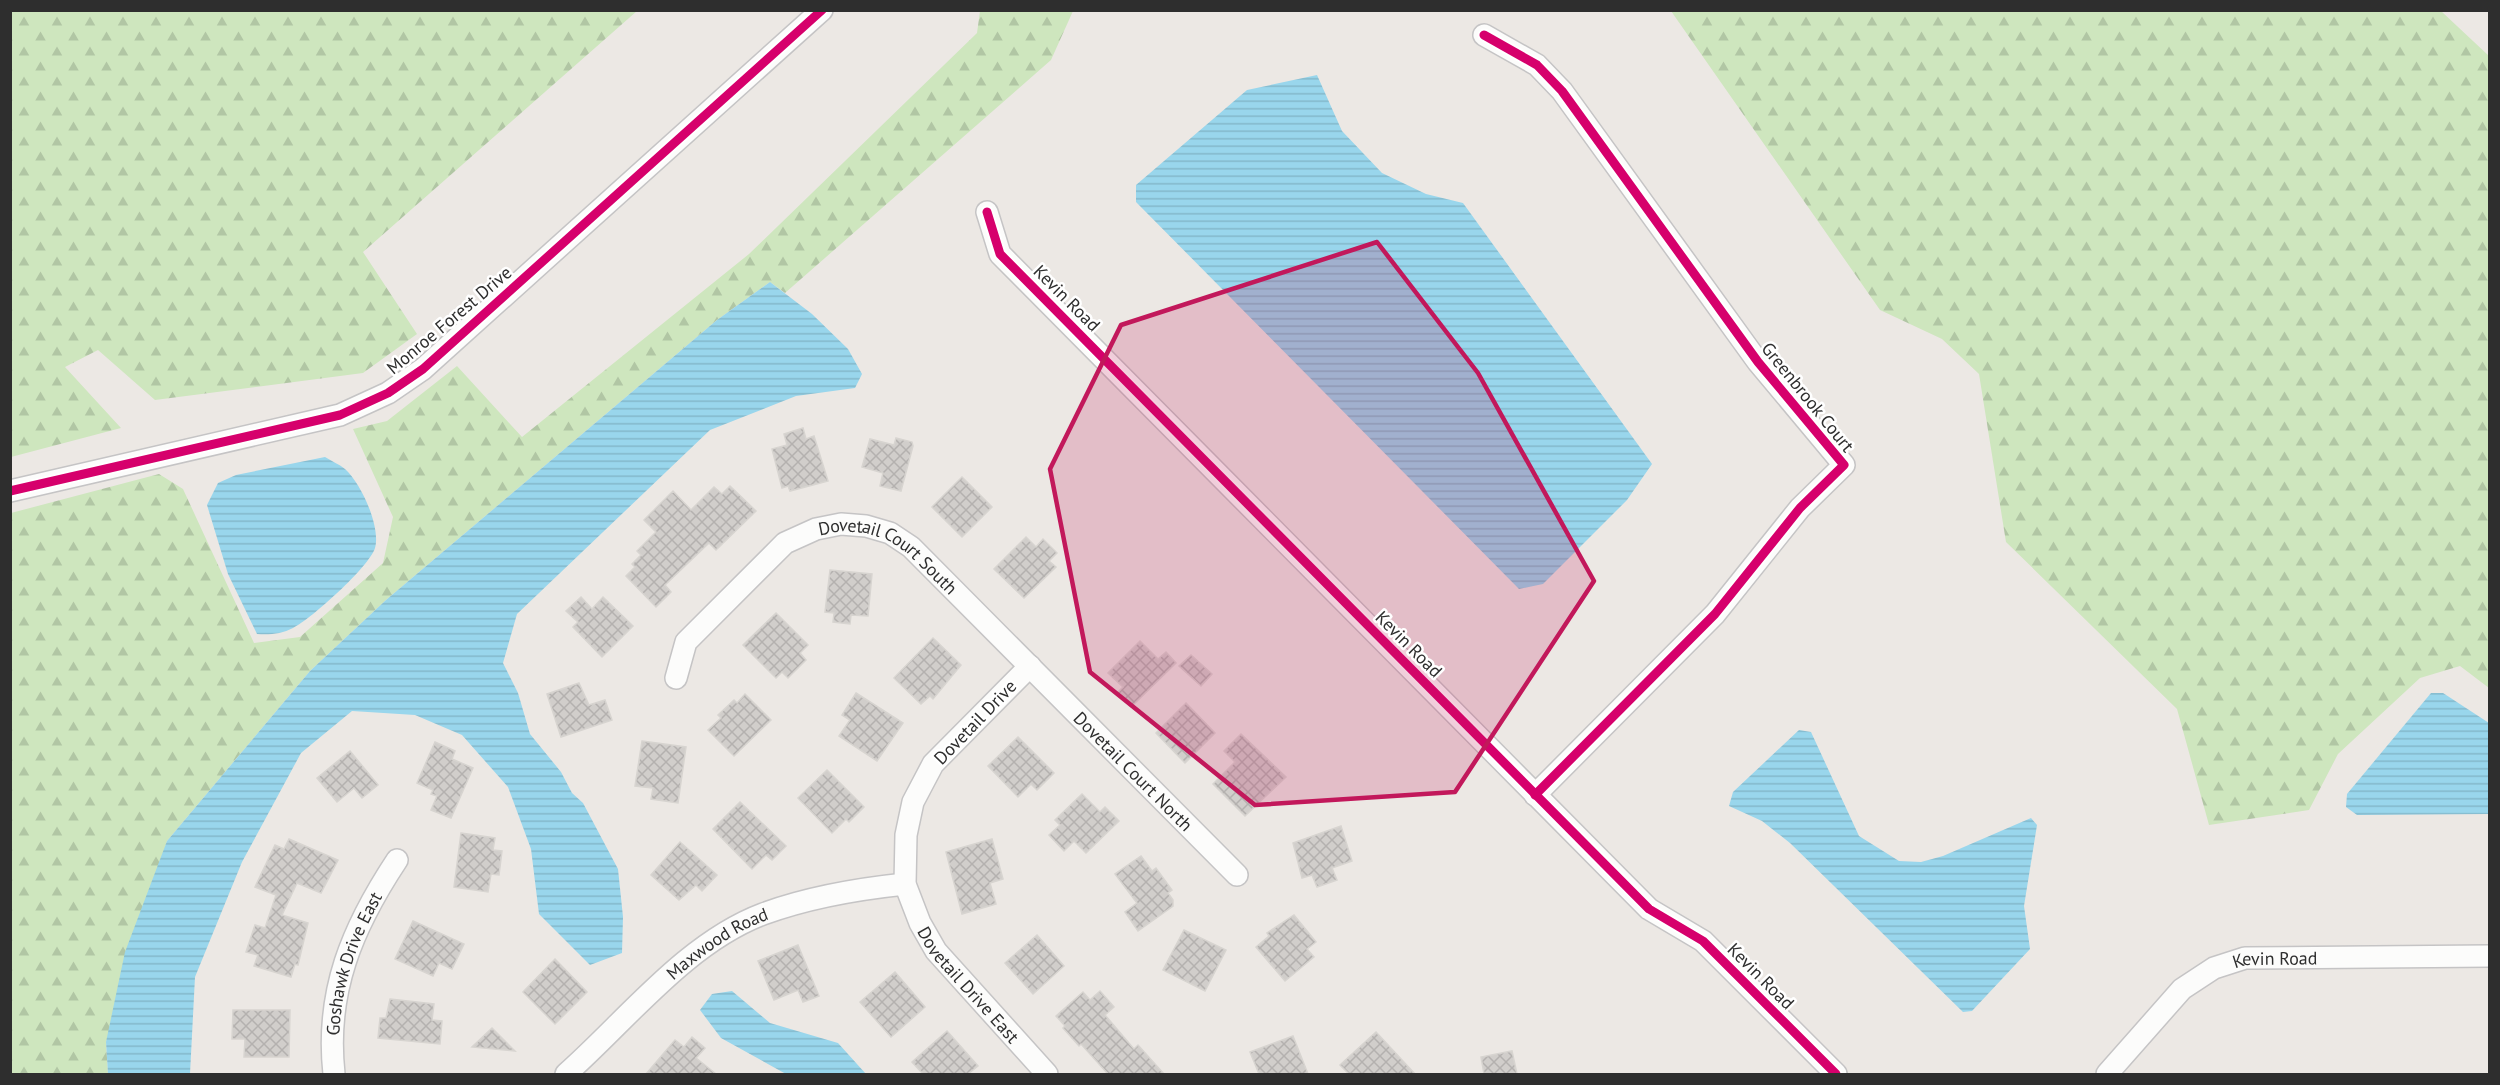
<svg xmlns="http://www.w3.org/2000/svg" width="2500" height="1085" viewBox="0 0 2500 1085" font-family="'PT Sans',sans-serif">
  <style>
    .forest { fill: url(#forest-firs) }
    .water { fill: url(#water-rules) }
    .building { fill: url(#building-cross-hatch); stroke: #d7d4d0; stroke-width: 1.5 }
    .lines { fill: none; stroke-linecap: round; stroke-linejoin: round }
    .street-casing { stroke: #c5c4c5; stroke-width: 24 }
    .street { stroke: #fcfcfb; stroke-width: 21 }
    .cycleway-casing { stroke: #fff; stroke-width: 13 }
    .cycleway { stroke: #d6006c; stroke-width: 9 }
    .marked { fill: #c2185b; fill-opacity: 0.2; stroke: #c2185b; stroke-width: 4.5; stroke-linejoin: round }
    .labels { text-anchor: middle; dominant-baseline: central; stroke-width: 5; stroke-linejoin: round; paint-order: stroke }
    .street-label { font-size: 18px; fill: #2e2e2e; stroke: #fff }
  </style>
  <defs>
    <pattern id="forest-firs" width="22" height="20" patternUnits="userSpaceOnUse" patternTransform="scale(1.5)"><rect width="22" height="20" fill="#cee6be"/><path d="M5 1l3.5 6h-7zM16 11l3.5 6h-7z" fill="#b1c6a4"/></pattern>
    <pattern id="water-rules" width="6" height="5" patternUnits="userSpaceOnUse" patternTransform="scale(1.5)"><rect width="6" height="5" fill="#99d6ec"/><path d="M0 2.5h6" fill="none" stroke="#84b8cb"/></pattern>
    <pattern id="building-cross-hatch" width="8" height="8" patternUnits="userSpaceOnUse" patternTransform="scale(1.5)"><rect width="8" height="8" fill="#d1cecb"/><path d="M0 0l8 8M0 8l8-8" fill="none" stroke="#b4b1af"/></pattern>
  </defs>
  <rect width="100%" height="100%" fill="#ece8e4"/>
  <g class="forest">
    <polygon points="11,10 637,10 637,11 363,252 417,334 363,373 155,400 98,350 65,367 121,428 11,457"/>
    <polygon points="980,11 1073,11 1051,60 785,293 770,282 717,320 386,600 310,671 167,841 106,1042 108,1074 11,1074 11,513 159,474 183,489 254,643 300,637 383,563 393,517 353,429 387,421 457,366 522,437 749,254 977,33"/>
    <polygon points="1671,11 2441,11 2489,56 2489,688 2460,666 2420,678 2338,754 2309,810 2209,825 2177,709 2006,542 1979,374 1942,339 1880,310"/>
  </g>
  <g class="water">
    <polygon points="1317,75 1342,131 1382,173 1426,194 1463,203 1652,464 1627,500 1543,584 1519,589 1136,202 1136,185 1247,90"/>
    <polygon points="770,282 812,314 848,349 862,374 855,388 796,396 710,430 517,614 503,663 518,693 530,734 561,772 572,793 583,803 618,869 623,917 622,953 590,965 539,914 531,849 508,787 462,735 415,715 352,711 301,753 242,862 195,977 190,1074 108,1074 106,1042 125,952 167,841 310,671 386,600 717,320"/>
    <path d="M 325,457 C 331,461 339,464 345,469 C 361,483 381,527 375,548 C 369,567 311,619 293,628 C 282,634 269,635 257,634 L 228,574 L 207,505 L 218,483 L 236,475 Z"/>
    <polygon points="2431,693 2443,693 2489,723 2489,814 2357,815 2346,807 2347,794"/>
    <polygon points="1799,730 1811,732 1859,836 1899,861 1921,862 1943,856 2031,818 2037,825 2024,906 2030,949 1972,1011 1963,1012 1790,843 1762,821 1729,806 1733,792"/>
    <polygon points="732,991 770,1023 838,1043 866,1074 786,1074 721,1038 700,1010 712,994"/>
  </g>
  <g class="building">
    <polygon points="803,428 806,439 814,436 828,481 790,491 788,486 782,488 772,449 787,445 784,434"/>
    <polygon points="896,438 912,442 913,446 901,491 880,486 883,473 862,467 870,439 894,445"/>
    <polygon points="962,477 992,507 962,537 932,507"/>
    <polygon points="730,486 756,511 716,550 709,543 665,585 671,592 656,607 626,576 635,567 632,564 641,555 637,551 656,532 644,520 673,491 691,510 714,487 722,494"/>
    <polygon points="1026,537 1036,547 1043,539 1057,553 1049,561 1056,567 1024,598 994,569"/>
    <polygon points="830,570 872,574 868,616 851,615 850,624 833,622 834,613 825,612"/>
    <polygon points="581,597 592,609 603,597 633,626 602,657 573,627 578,622 566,611"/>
    <polygon points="776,613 808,645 800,653 806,660 788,678 782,672 776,678 743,645"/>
    <polygon points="933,638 961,665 933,699 930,696 921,704 894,678"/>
    <polygon points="1140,641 1158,659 1166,652 1176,663 1131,707 1117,693 1123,687 1108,673"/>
    <polygon points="1191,655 1212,674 1201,686 1179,666"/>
    <polygon points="579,683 589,705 605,700 612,720 561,737 547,694"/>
    <polygon points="856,693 903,723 877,761 839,736 850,720 842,715"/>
    <polygon points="745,694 771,720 734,756 708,730 721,718 718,715 734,700 737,703"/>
    <polygon points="1186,703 1215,733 1185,763 1156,733"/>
    <polygon points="1241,734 1286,777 1245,816 1213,784 1235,762 1224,751"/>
    <polygon points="1018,737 1054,773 1037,790 1031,784 1018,797 988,766"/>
    <polygon points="642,741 686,747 678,803 651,799 653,788 635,786"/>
    <polygon points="435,742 455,751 452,759 473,768 451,818 431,810 437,796 431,794 433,790 417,783"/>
    <polygon points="350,751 378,785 362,798 354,788 337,802 317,778"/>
    <polygon points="827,770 864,807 849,822 846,819 832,833 798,798"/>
    <polygon points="1082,794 1100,812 1105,807 1119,821 1086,853 1074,841 1064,851 1049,835 1060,825 1055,820"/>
    <polygon points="740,802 786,846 772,860 766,855 752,869 713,829"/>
    <polygon points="1341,826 1352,861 1332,868 1337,880 1317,887 1312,875 1302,878 1293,843"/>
    <polygon points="461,833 495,838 493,850 502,851 499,875 491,874 488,892 454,887"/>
    <polygon points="289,839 338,860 321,893 297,883 282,915 308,923 298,965 295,964 291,977 254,966 258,955 246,952 255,925 265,928 276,895 255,887 275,845 284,849"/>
    <polygon points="992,839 1003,879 990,883 996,904 962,914 946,852"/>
    <polygon points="680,842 717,875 702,891 696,885 679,900 651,875"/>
    <polygon points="1141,856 1152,871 1156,868 1172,890 1168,893 1173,900 1173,906 1138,931 1125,912 1137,903 1115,874"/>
    <polygon points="1294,915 1316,942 1307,949 1314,957 1285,981 1256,947 1269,936 1267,933"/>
    <polygon points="413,921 464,944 452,969 439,963 433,976 395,959"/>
    <polygon points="1184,930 1226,950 1205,991 1163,970"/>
    <polygon points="1037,935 1064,966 1033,994 1005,963"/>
    <polygon points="798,945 819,996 803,1002 798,990 774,1000 758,961"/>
    <polygon points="555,959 587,992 555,1024 523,992"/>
    <polygon points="895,972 925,1007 891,1037 860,1002"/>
    <polygon points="1100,991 1114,1007 1105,1015 1134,1049 1138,1045 1164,1074 1108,1074 1081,1044 1079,1046 1063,1028 1065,1026 1056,1016 1083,992 1090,1000"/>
    <polygon points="390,999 434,1004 432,1020 442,1021 440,1044 378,1038 380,1018 386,1018"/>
    <polygon points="233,1010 290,1010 289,1057 244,1057 245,1039 232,1039"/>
    <polygon points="492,1028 515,1051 472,1047"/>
    <polygon points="947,1031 978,1066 968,1074 923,1074 912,1062"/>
    <polygon points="1376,1032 1415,1074 1349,1074 1340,1065"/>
    <polygon points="1293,1036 1308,1074 1259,1074 1250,1052"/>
    <polygon points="692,1037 705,1048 696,1058 716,1074 646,1074 675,1040 684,1047"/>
    <polygon points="1512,1051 1517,1074 1484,1074 1481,1057"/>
  </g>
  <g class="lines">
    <defs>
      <g id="street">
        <polyline points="1484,35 1537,65 1562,91 1758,362 1844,465 1800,508 1715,614 1535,795"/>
        <polyline points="987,212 1000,254 1649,909 1703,941 1836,1074"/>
        <polyline points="10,491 340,415 388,393 423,369 822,10"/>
        <path id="s1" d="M 1030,666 L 933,764 L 913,802 L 906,835 L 905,884 L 920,923 L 936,951 L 1047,1074"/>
        <path id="s2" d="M 676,678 L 686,642 L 785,543 L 816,529 L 841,524 L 866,526 L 890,533 L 911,547 L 1237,875"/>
        <path id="s3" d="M 334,1074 C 325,992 352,928 397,860"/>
        <path id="s4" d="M 566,1074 C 626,1021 686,943 763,914 C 809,897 857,889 905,884"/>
        <path id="s5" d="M 2107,1074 L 2182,989 L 2214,968 L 2245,958 L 2490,956"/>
      </g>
    </defs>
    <use href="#street" class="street-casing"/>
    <use href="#street" class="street"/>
    <defs>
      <g id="cycleway">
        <polyline points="1484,35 1537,65 1562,91 1758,362 1844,465 1800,508 1715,614 1535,795"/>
        <polyline points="987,212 1000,254 1649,909 1703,941 1836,1074"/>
        <polyline points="10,491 340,415 388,393 423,369 822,10"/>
      </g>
    </defs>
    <use href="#cycleway" class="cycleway-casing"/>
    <use href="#cycleway" class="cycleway"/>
  </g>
  <path class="marked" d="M 1377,242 L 1478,373 L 1594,581 L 1455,792 L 1255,805 L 1090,672 L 1050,469 L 1121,325 Z"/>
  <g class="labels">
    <g class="street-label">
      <text transform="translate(1067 298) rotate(45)">Kevin Road</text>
      <text transform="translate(449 320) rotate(-40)">Monroe Forest Drive</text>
      <text transform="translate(1808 397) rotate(51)">Greenbrook Court</text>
      <text stroke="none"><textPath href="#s2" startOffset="294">Dovetail Court South</textPath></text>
      <text transform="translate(1409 644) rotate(45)">Kevin Road</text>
      <text transform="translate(975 722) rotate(-46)">Dovetail Drive</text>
      <text stroke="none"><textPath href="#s2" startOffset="628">Dovetail Court North</textPath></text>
      <text stroke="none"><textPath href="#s4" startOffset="201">Maxwood Road</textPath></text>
      <text stroke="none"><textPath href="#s5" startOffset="214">Kevin Road</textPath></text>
      <text stroke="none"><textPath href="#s3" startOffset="114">Goshawk Drive East</textPath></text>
      <text transform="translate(1761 976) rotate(45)">Kevin Road</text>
      <text stroke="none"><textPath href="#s1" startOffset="384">Dovetail Drive East</textPath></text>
    </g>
  </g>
  <rect width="2500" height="1085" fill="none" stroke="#2e2e2e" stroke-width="24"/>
</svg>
